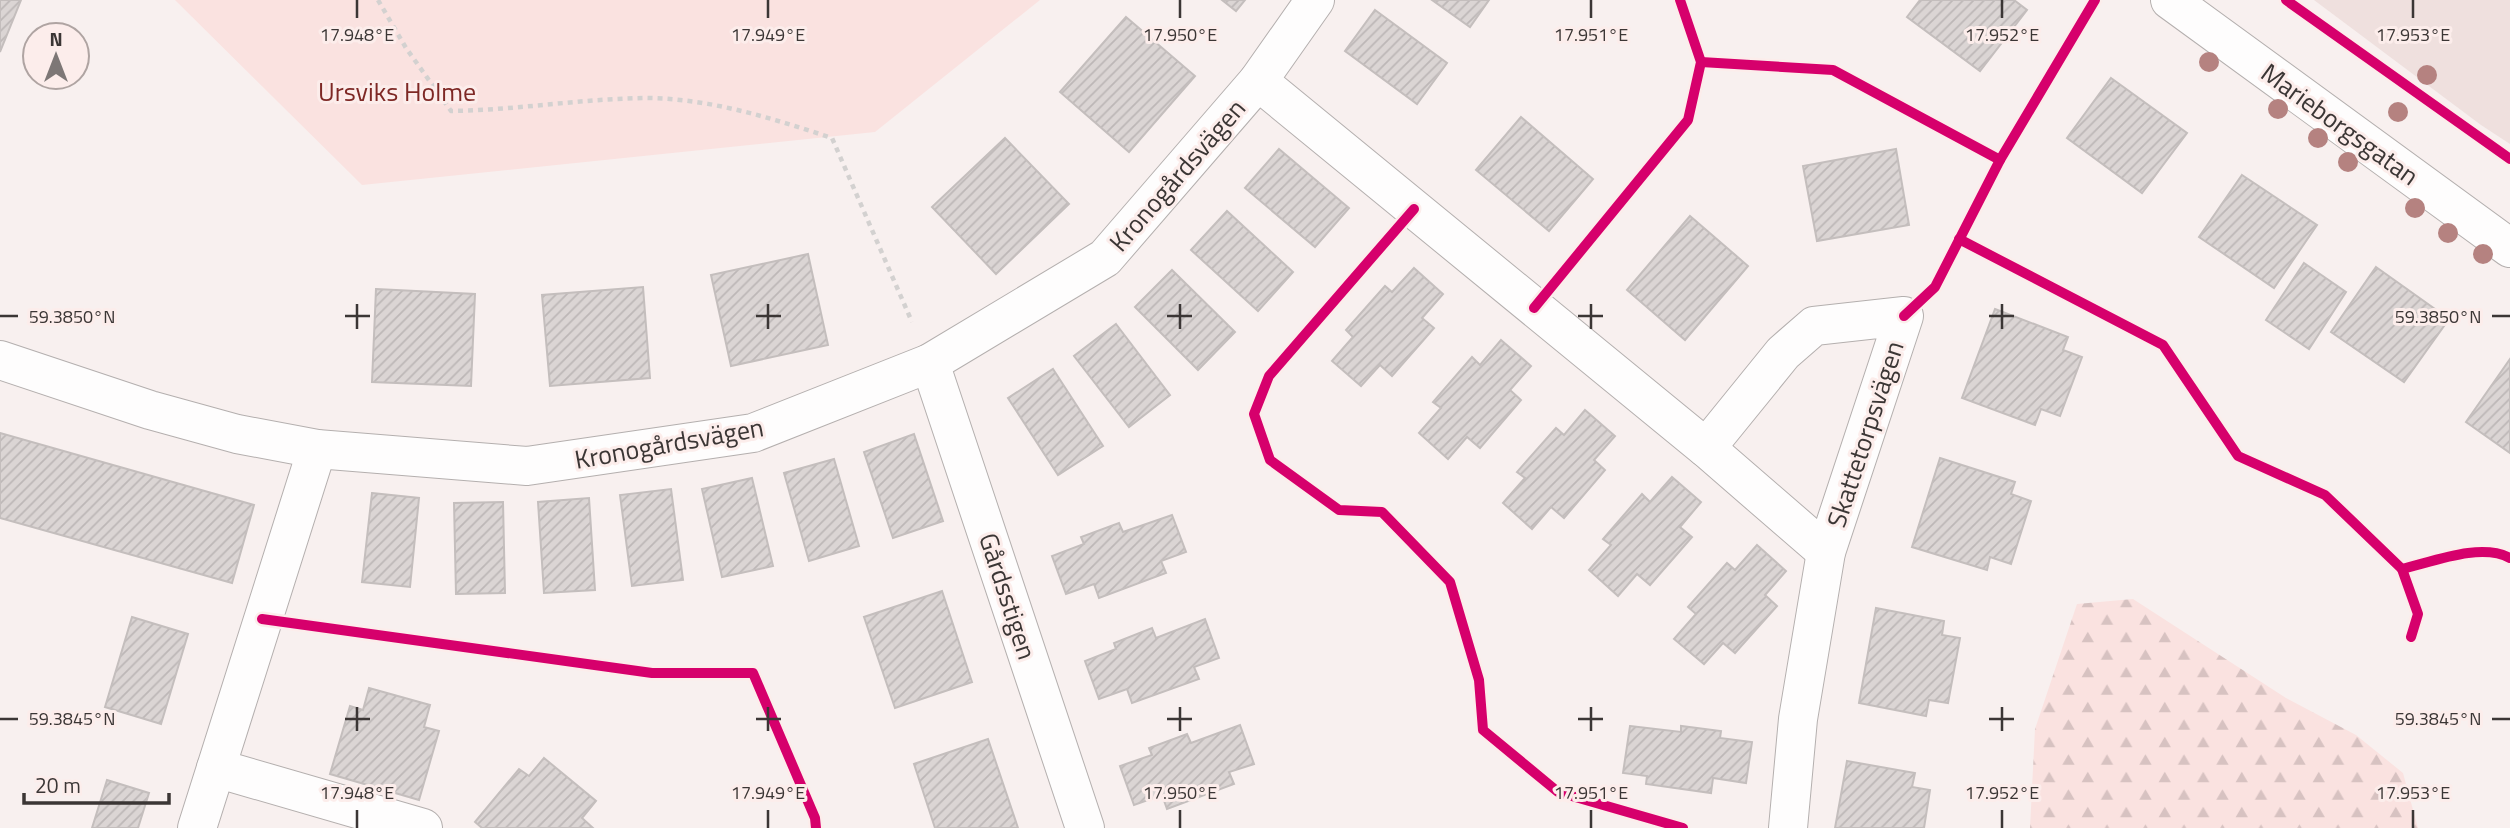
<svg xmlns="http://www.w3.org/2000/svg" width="2510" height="828" viewBox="0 0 2510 828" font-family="'Titillium Web',sans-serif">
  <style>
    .built { fill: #efe0de }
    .forest { fill: url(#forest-firs) }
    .park { fill: #fae2e0 }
    .building { fill: url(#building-hatch); stroke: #c4bebd; stroke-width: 2 }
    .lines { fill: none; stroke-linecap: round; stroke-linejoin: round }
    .minor-casing { stroke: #b4afae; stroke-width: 40 }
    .path { stroke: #d3d1d0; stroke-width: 4.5; stroke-dasharray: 5 5; stroke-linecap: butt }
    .minor { stroke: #fefdfd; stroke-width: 38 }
    .cycleway-casing { stroke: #fcedeb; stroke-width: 15 }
    .cycleway { stroke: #d6006c; stroke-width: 10 }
    .tree { fill: #b58280 }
    .ticks { fill: none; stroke: #3b3635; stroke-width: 2.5 }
    .labels { text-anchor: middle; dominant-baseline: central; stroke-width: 6; stroke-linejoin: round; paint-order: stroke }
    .park-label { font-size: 26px; fill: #7e2825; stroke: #fcedeb }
    .street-label { font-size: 26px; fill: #3b3635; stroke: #fcedeb }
    .ticks-label { font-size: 18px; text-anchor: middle; fill: #3b3635; stroke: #fcedeb; stroke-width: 6; stroke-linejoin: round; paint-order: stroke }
  </style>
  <defs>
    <pattern id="forest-firs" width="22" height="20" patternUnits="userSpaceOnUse" patternTransform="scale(1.75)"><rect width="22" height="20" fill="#fae2e0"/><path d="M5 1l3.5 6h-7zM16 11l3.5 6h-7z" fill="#d7c2c1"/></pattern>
    <pattern id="building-hatch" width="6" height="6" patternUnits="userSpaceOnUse" patternTransform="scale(1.75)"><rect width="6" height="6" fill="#dbd5d4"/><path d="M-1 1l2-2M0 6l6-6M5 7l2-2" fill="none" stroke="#bdb7b7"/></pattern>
  </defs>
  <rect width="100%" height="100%" fill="#f8f0ef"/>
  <polygon class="built" points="2314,0 2510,0 2510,144 2481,125"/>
  <polygon class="forest" points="2133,599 2286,698 2356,735 2403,773 2418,828 2030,828 2035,729 2077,604"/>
  <polygon class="park" points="175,0 1040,0 875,132 362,185"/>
  <g class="building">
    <polygon points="0,0 21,0 0,52"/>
    <polygon points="1222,0 1245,0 1236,11"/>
    <polygon points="1432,0 1489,0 1470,27"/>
    <polygon points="1920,0 2014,0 2027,10 1980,71 1907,17"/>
    <polygon points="1375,10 1447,63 1417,104 1345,51"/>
    <polygon points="1126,17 1195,76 1129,152 1060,92"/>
    <polygon points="2111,78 2187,133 2142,193 2067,138"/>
    <polygon points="1521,117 1593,179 1549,231 1476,170"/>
    <polygon points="1005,138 1069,204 996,274 932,207"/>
    <polygon points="1279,149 1349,208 1315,247 1245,188"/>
    <polygon points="1896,149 1909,225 1817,241 1803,166"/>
    <polygon points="2242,175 2317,225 2274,288 2199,237"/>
    <polygon points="1227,211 1293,272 1258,311 1191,250"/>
    <polygon points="1690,216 1748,266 1685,340 1627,290"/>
    <polygon points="808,254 828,345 731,366 711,275"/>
    <polygon points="2304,263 2346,292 2309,349 2266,320"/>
    <polygon points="2376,267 2449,319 2404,382 2331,332"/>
    <polygon points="1414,268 1443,294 1422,318 1434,328 1392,376 1380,365 1361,386 1332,361 1353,337 1346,330 1385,286 1392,292"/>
    <polygon points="1172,270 1235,332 1198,370 1135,307"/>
    <polygon points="643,287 650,378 550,386 542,295"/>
    <polygon points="376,289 475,294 471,386 372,382"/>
    <polygon points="1995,309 2068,337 2063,350 2082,357 2060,416 2041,409 2035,425 1962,398"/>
    <polygon points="1116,324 1170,395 1129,427 1074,356"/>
    <polygon points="1501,340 1531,366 1510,390 1521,400 1480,448 1467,437 1448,459 1419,433 1441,408 1433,402 1472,357 1480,365"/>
    <polygon points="2510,359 2510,453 2466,422"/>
    <polygon points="1053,369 1103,446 1058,475 1008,398"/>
    <polygon points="1585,410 1615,436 1594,460 1605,470 1564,518 1551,507 1532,529 1503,503 1525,478 1517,472 1556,428 1564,435"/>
    <polygon points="0,433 254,505 232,583 0,518"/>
    <polygon points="914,434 943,521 893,538 864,452"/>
    <polygon points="1940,458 2015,482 2011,494 2031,501 2011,564 1990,557 1987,570 1912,547"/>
    <polygon points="834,459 859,546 809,561 784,473"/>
    <polygon points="1672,477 1701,502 1680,527 1692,537 1650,585 1637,574 1618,596 1589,570 1611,545 1603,539 1642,494 1650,502"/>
    <polygon points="752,478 773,566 722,577 702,489"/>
    <polygon points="671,489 683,580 632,586 620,495"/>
    <polygon points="372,493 419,498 410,587 362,582"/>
    <polygon points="589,498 595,590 544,593 538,502"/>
    <polygon points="503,502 505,593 456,594 454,503"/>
    <polygon points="1172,515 1186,552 1161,561 1166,573 1099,598 1094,584 1066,594 1052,556 1084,544 1081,537 1119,523 1123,532"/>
    <polygon points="1757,545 1786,571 1765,595 1777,606 1735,653 1723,643 1704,664 1674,639 1696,614 1688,607 1727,563 1735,570"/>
    <polygon points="942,591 972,682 895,708 864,617"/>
    <polygon points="1876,608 1944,621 1942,635 1960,638 1948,703 1929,700 1926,716 1859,703"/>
    <polygon points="132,617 188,634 161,724 105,707"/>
    <polygon points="1205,619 1219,658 1194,667 1199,679 1132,703 1127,689 1099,699 1085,661 1116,649 1114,643 1152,628 1156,638"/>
    <polygon points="369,688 430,705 424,727 439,731 419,800 330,774 350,706 363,710"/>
    <polygon points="1240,725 1254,764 1229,772 1234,784 1167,809 1162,795 1134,805 1120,766 1152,755 1149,748 1187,734 1191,743"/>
    <polygon points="1630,726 1681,732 1681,726 1721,731 1720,738 1752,742 1746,783 1713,778 1711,793 1646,784 1647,776 1623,773"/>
    <polygon points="988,739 1018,828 935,828 914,764"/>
    <polygon points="544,758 596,801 582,818 593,828 482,828 475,822 519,769 529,776"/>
    <polygon points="1847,761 1915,773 1912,787 1930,790 1924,828 1835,828"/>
    <polygon points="107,780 149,793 138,828 92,828"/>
  </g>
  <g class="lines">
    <defs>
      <g id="minor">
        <polyline points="2170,0 2510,248"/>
        <polyline points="1258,81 1706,448 1826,552"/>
        <polyline points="0,360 150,410 237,434 317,449 527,466 753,433 930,363 1105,258 1258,81 1315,0"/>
        <polyline points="930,363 1085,828"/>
        <polyline points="1706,448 1783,353 1814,326 1904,316 1826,552 1798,719 1788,828"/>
        <polyline points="216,768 423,828"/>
        <polyline points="197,828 317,449"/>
      </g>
    </defs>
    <use href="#minor" class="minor-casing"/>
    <path class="path" d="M 378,0 L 406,48 L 451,111 C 516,110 580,99 644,98 C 709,98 771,118 832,138 L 912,322"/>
    <use href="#minor" class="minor"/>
    <defs>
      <g id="cycleway">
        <polyline points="2286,0 2510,159"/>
        <polyline points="1701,62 1833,70 2000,160"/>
        <polyline points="1414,209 1269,376 1254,414 1270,460 1339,510 1382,512 1450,582 1479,680 1483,730 1558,792 1683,828"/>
        <polyline points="1959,239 2163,345 2238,456 2325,495 2402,569 2418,614 2411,637"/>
        <polyline points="1534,308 1688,120 1701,62 1680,0"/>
        <polyline points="1904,316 1935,287 2000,160 2095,0"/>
        <path d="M 2402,569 C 2432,562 2481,542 2510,558"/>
        <polyline points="262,619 652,673 753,673 815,818 816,828"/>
      </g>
    </defs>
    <use href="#cycleway" class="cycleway-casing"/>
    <use href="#cycleway" class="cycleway"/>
  </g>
  <g class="tree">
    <circle cx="2209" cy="62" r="10"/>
    <circle cx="2427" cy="75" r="10"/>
    <circle cx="2278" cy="109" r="10"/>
    <circle cx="2398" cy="112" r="10"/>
    <circle cx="2318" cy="138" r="10"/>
    <circle cx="2348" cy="162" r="10"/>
    <circle cx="2415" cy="208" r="10"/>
    <circle cx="2448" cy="233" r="10"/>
    <circle cx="2483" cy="254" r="10"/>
  </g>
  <path class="ticks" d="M 357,0 L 357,18M 768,0 L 768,18M 1180,0 L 1180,18M 1591,0 L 1591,18M 2002,0 L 2002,18M 2413,0 L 2413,18M 357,304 L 357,329M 768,304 L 768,329M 1180,304 L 1180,329M 1591,304 L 1591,329M 2002,304 L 2002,329M 0,316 L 18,316M 345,316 L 370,316M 756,316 L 781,316M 1167,316 L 1192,316M 1578,316 L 1603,316M 1989,316 L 2014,316M 2492,316 L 2510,316M 357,707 L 357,731M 768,707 L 768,731M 1180,707 L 1180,731M 1591,707 L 1591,731M 2002,707 L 2002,731M 0,719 L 18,719M 345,719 L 370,719M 756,719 L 781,719M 1167,719 L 1192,719M 1578,719 L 1603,719M 1989,719 L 2014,719M 2492,719 L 2510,719M 357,810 L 357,828M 768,810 L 768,828M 1180,810 L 1180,828M 1591,810 L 1591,828M 2002,810 L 2002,828M 2413,810 L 2413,828"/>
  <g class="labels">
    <g class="park-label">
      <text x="397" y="91">Ursviks Holme</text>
    </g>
    <g class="street-label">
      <text transform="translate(2340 124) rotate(36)">Marieborgsgatan</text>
      <text transform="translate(1177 175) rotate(-49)">Kronogårdsvägen</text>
      <text transform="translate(1865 434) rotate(-72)">Skattetorpsvägen</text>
      <text transform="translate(669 443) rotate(-10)">Kronogårdsvägen</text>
      <text transform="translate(1008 596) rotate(72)">Gårdsstigen</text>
    </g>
  </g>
  <g class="ticks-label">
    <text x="357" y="41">17.948°E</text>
    <text x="768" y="41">17.949°E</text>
    <text x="1180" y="41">17.950°E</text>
    <text x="1591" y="41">17.951°E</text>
    <text x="2002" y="41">17.952°E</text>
    <text x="2413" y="41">17.953°E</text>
    <text x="72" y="323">59.3850°N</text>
    <text x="2438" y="323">59.3850°N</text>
    <text x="72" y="725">59.3845°N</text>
    <text x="2438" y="725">59.3845°N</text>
    <text x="357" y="799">17.948°E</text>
    <text x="768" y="799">17.949°E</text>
    <text x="1180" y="799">17.950°E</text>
    <text x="1591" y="799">17.951°E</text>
    <text x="2002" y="799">17.952°E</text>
    <text x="2413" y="799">17.953°E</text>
  </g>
  <g transform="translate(56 56)"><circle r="33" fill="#fcedeb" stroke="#afa4a2" stroke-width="2"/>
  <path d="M0-5L12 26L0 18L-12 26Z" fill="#7d7776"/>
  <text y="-10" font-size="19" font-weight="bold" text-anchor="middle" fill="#3b3635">N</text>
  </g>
  <path d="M24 793v10h145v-10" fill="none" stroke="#3b3635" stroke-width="3.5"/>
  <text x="35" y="793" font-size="21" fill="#3b3635" stroke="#fcedeb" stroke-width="5" paint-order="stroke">20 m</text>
</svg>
